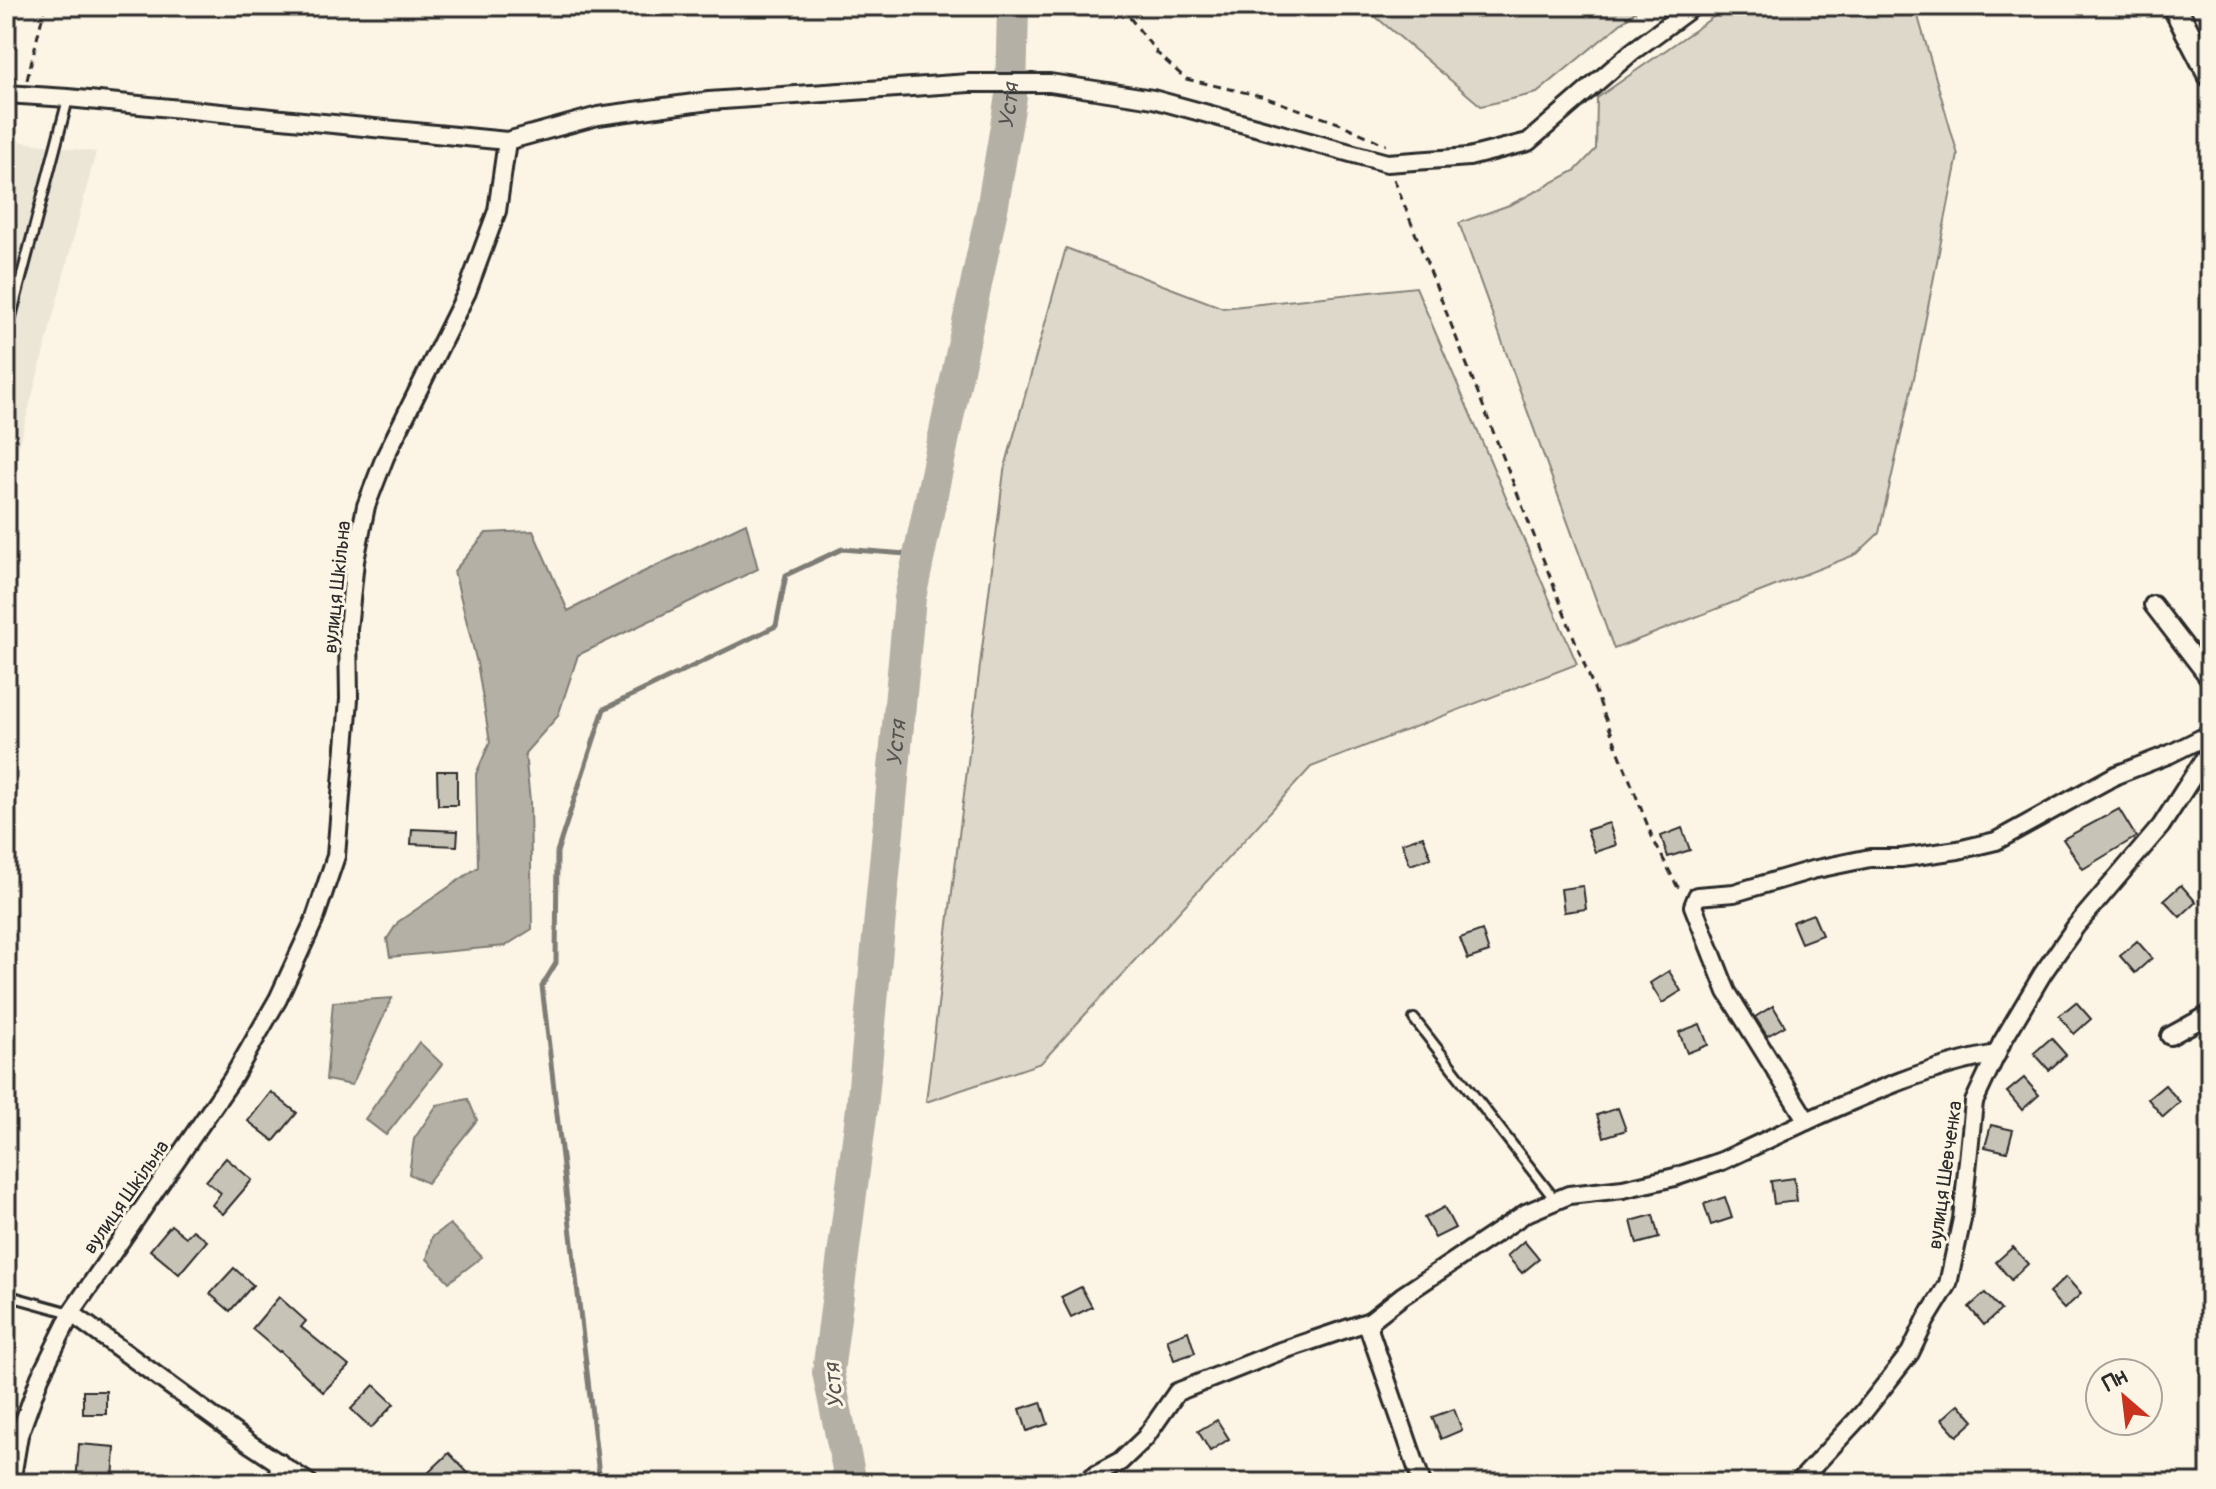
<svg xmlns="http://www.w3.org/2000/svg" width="2216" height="1489" viewBox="0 0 2216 1489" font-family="Pangolin,sans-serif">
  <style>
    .built { fill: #ece6d7 }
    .green { fill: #ded8ca; stroke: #84827a; stroke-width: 2 }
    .water { fill: #b4b0a5; stroke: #7d7b74; stroke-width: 2 }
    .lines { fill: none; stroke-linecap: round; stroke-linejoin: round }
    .stream { stroke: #7d7b74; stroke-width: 5 }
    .river { stroke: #b4b0a5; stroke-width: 32 }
    .building { fill: #c8c3b7; stroke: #2b2b2b; stroke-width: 2 }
    .lane-casing { stroke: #2b2b2b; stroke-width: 14 }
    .street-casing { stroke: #2b2b2b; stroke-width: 22 }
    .secondary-casing { stroke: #2b2b2b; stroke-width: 28 }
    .path { stroke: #2b2b2b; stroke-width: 3; stroke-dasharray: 8 6; stroke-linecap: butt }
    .lane { stroke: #fcf5e5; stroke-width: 8 }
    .street { stroke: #fcf5e5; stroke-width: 16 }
    .secondary { stroke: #fcf5e5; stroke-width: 22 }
    .labels { text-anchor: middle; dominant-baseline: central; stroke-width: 6; stroke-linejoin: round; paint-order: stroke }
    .street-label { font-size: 20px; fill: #2b2b2b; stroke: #fcf5e5 }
    .water-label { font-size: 22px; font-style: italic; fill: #545350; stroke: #fcf5e5 }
  </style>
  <rect width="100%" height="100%" fill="#fcf5e5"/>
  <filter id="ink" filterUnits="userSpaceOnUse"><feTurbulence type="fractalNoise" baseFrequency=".0125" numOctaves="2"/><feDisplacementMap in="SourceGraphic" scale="16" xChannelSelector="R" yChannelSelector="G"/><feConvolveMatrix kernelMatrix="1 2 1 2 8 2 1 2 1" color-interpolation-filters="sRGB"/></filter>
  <g filter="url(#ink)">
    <polygon class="built" points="16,141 96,152 6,496 6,179"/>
    <g class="green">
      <polygon points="1363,6 1642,6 1537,93 1481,106"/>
      <polygon points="1729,6 1915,6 1958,155 1915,373 1879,533 1857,554 1614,649 1459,223 1512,204 1576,170 1596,149 1597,98"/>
      <polygon points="1066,248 1223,308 1416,287 1577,664 1311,767 1041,1063 926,1102 1004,471"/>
    </g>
    <g class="water">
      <polygon points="746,523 758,569 578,655 558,716 525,753 530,801 532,929 505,946 390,957 387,939 398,922 478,867 476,774 490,742 477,663 454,571 486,533 533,531 568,611 639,574"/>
      <polygon points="392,998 352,1085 326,1080 333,1002"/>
      <polygon points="419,1042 442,1064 386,1135 365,1119"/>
      <polygon points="468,1099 477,1120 427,1183 409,1174 414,1139 437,1105"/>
      <polygon points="450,1224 482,1257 449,1282 427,1259 432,1237"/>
    </g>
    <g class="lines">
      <polyline class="stream" points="600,1483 542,986 556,963 557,852 604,709 776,626 786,575 842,549 919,555"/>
      <path class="river" id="s1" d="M 851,1483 L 828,1372 L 862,1108 L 910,598 L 993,204 L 1011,96 L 1013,6"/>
    </g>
    <g class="building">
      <polygon points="437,771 457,771 457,805 438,805"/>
      <polygon points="2119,809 2136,837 2083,869 2063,839"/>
      <polygon points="1609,823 1616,845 1595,852 1587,830"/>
      <polygon points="1682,828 1690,850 1668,857 1661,836"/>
      <polygon points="412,829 458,831 457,846 411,844"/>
      <polygon points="1423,836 1431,858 1410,865 1402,843"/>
      <polygon points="2181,885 2196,902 2180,917 2164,900"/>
      <polygon points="1583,886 1586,909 1564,912 1561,889"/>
      <polygon points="1813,914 1822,935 1801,943 1792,922"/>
      <polygon points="1482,930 1489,952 1468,959 1460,938"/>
      <polygon points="2137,941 2152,958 2135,973 2120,956"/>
      <polygon points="1669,971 1681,991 1662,1003 1650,983"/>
      <polygon points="2076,1002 2091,1019 2074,1034 2059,1016"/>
      <polygon points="1773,1006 1785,1026 1767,1036 1755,1017"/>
      <polygon points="1700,1024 1708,1045 1687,1053 1679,1032"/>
      <polygon points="2051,1038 2066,1055 2049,1070 2034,1053"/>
      <polygon points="2024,1078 2039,1095 2022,1110 2007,1092"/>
      <polygon points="2165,1085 2180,1102 2163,1117 2148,1099"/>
      <polygon points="271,1092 297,1113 274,1141 248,1121"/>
      <polygon points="1618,1108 1626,1130 1604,1137 1597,1115"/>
      <polygon points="1991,1125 2013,1130 2007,1152 1985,1147"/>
      <polygon points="226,1158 252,1180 223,1214 212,1205 221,1193 206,1181"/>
      <polygon points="1794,1178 1797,1201 1774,1204 1771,1181"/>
      <polygon points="1725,1197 1732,1218 1711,1225 1704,1204"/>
      <polygon points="1444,1207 1455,1228 1435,1238 1424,1218"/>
      <polygon points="1653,1215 1659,1238 1637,1244 1631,1221"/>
      <polygon points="171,1225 186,1237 193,1230 207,1241 179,1274 150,1250"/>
      <polygon points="1524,1241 1539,1259 1522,1273 1507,1256"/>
      <polygon points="2013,1247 2028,1264 2011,1280 1996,1262"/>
      <polygon points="234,1268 253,1285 230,1311 210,1294"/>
      <polygon points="2066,1277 2081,1294 2064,1309 2049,1293"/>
      <polygon points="1081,1287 1092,1307 1071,1317 1061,1297"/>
      <polygon points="1985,1293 2001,1310 1984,1325 1969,1307"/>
      <polygon points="279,1297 306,1321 301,1327 349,1366 323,1392 280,1351 279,1352 252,1329"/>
      <polygon points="1188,1331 1195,1353 1174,1360 1167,1339"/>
      <polygon points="374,1385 394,1404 371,1428 351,1409"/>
      <rect x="83" y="1391" width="23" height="23"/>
      <polygon points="1041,1402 1048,1424 1027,1431 1020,1409"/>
      <polygon points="1959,1404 1974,1421 1957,1436 1942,1419"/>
      <polygon points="1454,1409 1462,1430 1441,1439 1432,1417"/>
      <polygon points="1217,1420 1229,1439 1210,1451 1198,1431"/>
      <polygon points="79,1444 115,1447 113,1483 76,1483"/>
      <polygon points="449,1453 468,1473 458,1483 435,1483 427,1474"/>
    </g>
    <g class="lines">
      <defs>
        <g id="lane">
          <polyline points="6,336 68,99"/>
          <polyline points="1414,1019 1556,1201"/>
          <polyline points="6,1295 71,1313"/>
        </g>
        <g id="street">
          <polyline points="6,94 68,98 507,141 497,211 467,292 385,457 366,506 355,561 348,629 349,699 336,856 314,921 278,999 232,1079 73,1310 40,1377 19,1435 11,1483"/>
          <polyline points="507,141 598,116 709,101 969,83 1050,83 1153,99 1387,163 1469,157 1528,142 1633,51 1694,6"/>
          <polyline points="2153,605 2210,679"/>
          <polyline points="2170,1036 2210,1014"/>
          <path d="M 1997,1054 C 1931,1065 1867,1094 1807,1121 L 1727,992 L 1693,906 L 1697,896 L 1734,893 L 1812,870 L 1870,858 L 1901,858 L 1958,850 L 1996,841 L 2116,775 L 2170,754 L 2210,734"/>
          <polyline points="71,1313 250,1444 309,1483"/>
          <polyline points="1092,1477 1120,1462 1145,1438 1177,1392 1278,1352 1370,1321"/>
          <polyline points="278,1483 279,1462"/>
          <polyline points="1422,1483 1370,1332 1370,1321 1402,1296 1526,1213 1569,1195 1623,1189 1675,1177 1722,1161 1807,1121"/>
          <polyline points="1798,1483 1862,1414 1910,1353 1926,1320 1948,1284 1962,1219 1974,1102 2002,1042 2043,973 2076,926 2161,826 2210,750"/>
        </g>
        <polyline id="secondary" points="2174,6 2210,75"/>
      </defs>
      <use href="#lane" class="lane-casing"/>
      <use href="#street" class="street-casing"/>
      <use href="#secondary" class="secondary-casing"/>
      <g class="path">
        <polyline points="1121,6 1157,53 1186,79 1261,96 1341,124 1386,145"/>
        <polyline points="27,80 45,6"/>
        <polyline points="1394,179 1653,839 1677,886 1683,889"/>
        <polyline points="850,1483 889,1477 965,1481 1037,1481 1077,1479"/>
      </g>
      <use href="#lane" class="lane"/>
      <use href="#street" class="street"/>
      <use href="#secondary" class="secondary"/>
    </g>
  </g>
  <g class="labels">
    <g class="street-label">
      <text transform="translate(337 587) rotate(-84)">вулиця Шкільна</text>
      <text transform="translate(1945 1175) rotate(-82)">вулиця Шевченка</text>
      <text transform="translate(126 1197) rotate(-55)">вулиця Шкільна</text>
    </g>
    <g class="water-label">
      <text stroke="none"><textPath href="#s1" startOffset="1394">Устя</textPath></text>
      <text stroke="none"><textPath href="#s1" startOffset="746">Устя</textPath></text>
      <text transform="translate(834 1386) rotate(-96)">Устя</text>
    </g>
  </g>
  <rect width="2216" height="1489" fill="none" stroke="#fcf5e5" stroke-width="32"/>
  <rect x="16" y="16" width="2184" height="1457" fill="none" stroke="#2b2b2b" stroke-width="3" filter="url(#ink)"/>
  <g transform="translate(2124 1397) rotate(332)"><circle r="38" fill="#fcf5e5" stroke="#a8a49b" stroke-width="2"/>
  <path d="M0-6L14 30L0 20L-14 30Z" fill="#c8321e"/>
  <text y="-12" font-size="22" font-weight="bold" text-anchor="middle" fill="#2b2b2b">Пн</text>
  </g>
</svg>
